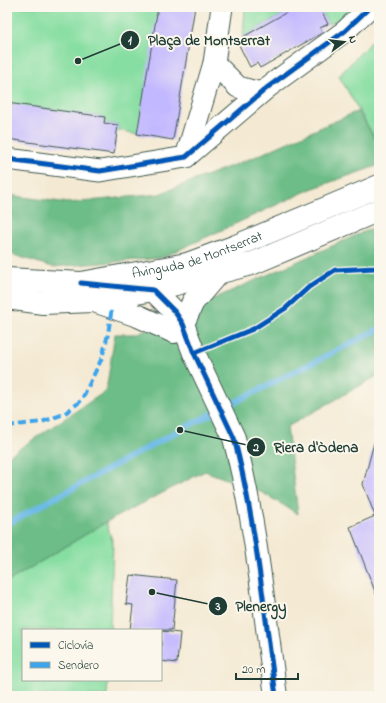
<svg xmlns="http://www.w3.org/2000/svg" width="386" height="703" viewBox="0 0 386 703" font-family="'Indie Flower',sans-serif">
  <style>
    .green { fill: #87dea2; stroke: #538e6b }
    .forest { fill: #6dbd88; stroke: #467d5e }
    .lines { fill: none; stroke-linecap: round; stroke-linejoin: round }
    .stream { stroke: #6cbae6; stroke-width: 6 }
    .building { fill: #c2b8ff }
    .minor-casing { stroke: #3f574c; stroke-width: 23 }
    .tertiary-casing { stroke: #3f574c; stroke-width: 24 }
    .minor { stroke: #fff; stroke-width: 21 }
    .tertiary { stroke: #fff; stroke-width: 22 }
    .quiet { stroke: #3da4eb; stroke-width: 4; stroke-dasharray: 8 4; stroke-linecap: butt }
    .cycleway-casing { stroke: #fbf7ec; stroke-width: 8 }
    .cycleway { stroke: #0057b8; stroke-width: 5 }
    .labels { text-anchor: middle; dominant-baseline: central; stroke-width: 4; stroke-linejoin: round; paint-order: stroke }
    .street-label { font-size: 14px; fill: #1f3d34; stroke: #fbf7ec }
    .leader { fill: none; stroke: #1f3d34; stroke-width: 1.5 }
    .callout-dot { fill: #1f3d34; stroke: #fbf7ec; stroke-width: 1.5 }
    .mark-label { font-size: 12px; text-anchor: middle; font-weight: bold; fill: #fff }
    .callout-label { font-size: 15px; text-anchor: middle; font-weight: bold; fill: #1f3d34; stroke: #fbf7ec; stroke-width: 4; stroke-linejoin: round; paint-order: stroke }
  </style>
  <rect width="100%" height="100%" fill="#fbf7ec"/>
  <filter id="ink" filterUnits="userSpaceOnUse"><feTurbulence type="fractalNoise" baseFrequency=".025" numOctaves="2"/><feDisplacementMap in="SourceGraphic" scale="8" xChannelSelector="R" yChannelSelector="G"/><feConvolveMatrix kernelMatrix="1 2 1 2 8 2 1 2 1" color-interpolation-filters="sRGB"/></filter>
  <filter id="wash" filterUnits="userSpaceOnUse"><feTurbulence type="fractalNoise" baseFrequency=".012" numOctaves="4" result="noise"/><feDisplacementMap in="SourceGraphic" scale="16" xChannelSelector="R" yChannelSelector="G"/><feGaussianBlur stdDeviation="0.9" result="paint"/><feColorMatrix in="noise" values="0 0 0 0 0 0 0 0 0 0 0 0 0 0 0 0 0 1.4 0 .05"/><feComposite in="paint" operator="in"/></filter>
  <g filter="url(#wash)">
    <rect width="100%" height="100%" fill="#f4ead4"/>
    <g class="green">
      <polygon points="7,7 158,7 144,135 118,130 118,125 104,123 104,117 84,114 82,119 56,110 35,107 34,112 7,106"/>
      <polygon points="245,7 296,7 243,37"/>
      <polygon points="319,7 353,7 339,20 328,24"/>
      <polygon points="379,33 379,145 339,76"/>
      <polygon points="106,522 113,543 110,630 23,630 23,680 108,680 107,696 26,696 7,688 7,582"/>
    </g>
    <g class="forest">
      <polygon points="358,111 379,145 379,165 311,189 161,258 53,267 7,253 7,195 69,203 159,194 257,156"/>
      <polygon points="379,225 379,375 287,427 298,514 263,493 205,471 106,522 7,582 7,457 106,391 115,334 135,334"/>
    </g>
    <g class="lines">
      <polyline class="stream" points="7,524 180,430 379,329"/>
    </g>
    <g id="blocks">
      <g class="building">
        <polygon points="158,7 195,7 173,140 137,134"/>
        <polygon points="296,7 319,7 328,24 320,28 322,33 260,68 257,63 250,67 239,45 245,41 243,37"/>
        <polygon points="7,103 105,117 104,123 118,125 114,154 7,139"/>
        <polygon points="374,443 379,444 379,599 378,599 350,527 375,516 363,484"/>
        <polygon points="130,575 177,580 172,630 130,630 133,605 126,604"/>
        <polygon points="161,631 180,633 177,663 161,661"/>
      </g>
    </g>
  </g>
  <g filter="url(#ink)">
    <use href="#blocks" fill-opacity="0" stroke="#3f574c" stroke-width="1"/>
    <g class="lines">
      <defs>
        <g id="minor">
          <polyline points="214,63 238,87 260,93"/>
          <polyline points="186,157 214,63 222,7"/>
          <polyline points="7,159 100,171 186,157 268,87 345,31 370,7"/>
        </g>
        <g id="tertiary">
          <path id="s1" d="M 7,279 L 81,283 L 187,264 L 236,246 L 379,186"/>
          <path d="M 81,283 L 153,290 L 175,312 L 183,324 L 194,353 L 234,438 C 256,522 264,610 276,696"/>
          <polyline points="7,298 43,303 94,301 153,290 251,264 379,210"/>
          <polyline points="97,302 138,316 174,332"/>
          <polyline points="183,324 193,302 217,274"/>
        </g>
      </defs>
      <use href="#minor" class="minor-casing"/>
      <use href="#tertiary" class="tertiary-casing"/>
      <use href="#minor" class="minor"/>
      <use href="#tertiary" class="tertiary"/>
      <polyline class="quiet" points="7,426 42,422 64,414 81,401 102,358 108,334 112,307"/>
      <defs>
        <g id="cycleway">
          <polyline points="7,159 100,171 186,157 268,87 345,31 370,7"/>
          <path d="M 81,283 L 153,290 L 175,312 L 183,324 L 194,353 L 234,438 C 256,522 264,610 276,696"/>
          <polyline points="194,353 253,329 286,308 309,287 335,270 375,268 379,266"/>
        </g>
      </defs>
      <use href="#cycleway" class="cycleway-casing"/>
      <use href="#cycleway" class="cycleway"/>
    </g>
  </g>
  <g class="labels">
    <g class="street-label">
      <text stroke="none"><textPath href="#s1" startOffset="194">Avinguda de Montserrat</textPath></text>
    </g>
  </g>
  <path class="leader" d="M78 61L130 40M180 430L256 447M152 592L218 606"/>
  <g class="callout-dot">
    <circle cx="78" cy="61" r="4"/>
    <circle cx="180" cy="430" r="4"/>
    <circle cx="152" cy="592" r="4"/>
    <circle cx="130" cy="40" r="10"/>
    <circle cx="256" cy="447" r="10"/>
    <circle cx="218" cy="606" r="10"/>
  </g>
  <g class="mark-label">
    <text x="130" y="44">1</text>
    <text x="256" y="451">2</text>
    <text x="218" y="610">3</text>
  </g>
  <g class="callout-label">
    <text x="209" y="45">Plaça de Montserrat</text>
    <text x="316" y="452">Riera d'Òdena</text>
    <text x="261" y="611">Plenergy</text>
  </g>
  <rect width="386" height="703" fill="none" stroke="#fbf7ec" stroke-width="24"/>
  <rect x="22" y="629" width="140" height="52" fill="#fbf7ec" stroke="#a3ada2"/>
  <rect x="30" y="642" width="20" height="6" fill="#0057b8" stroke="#a3ada2"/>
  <text x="58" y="649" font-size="12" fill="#1f3d34">Ciclovía</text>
  <rect x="30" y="662" width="20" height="6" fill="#3da4eb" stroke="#a3ada2"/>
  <text x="58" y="669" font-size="12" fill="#1f3d34">Sendero</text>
  <g transform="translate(344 42) rotate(75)" stroke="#fbf7ec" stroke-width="3" paint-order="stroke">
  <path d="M0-3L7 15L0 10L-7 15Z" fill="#1f3d34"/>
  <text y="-6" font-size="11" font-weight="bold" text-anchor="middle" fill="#1f3d34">N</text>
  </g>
  <path d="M236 673v6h62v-6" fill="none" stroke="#1f3d34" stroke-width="2"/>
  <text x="242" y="673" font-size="12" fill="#1f3d34" stroke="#fbf7ec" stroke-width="3" paint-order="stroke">20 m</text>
</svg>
